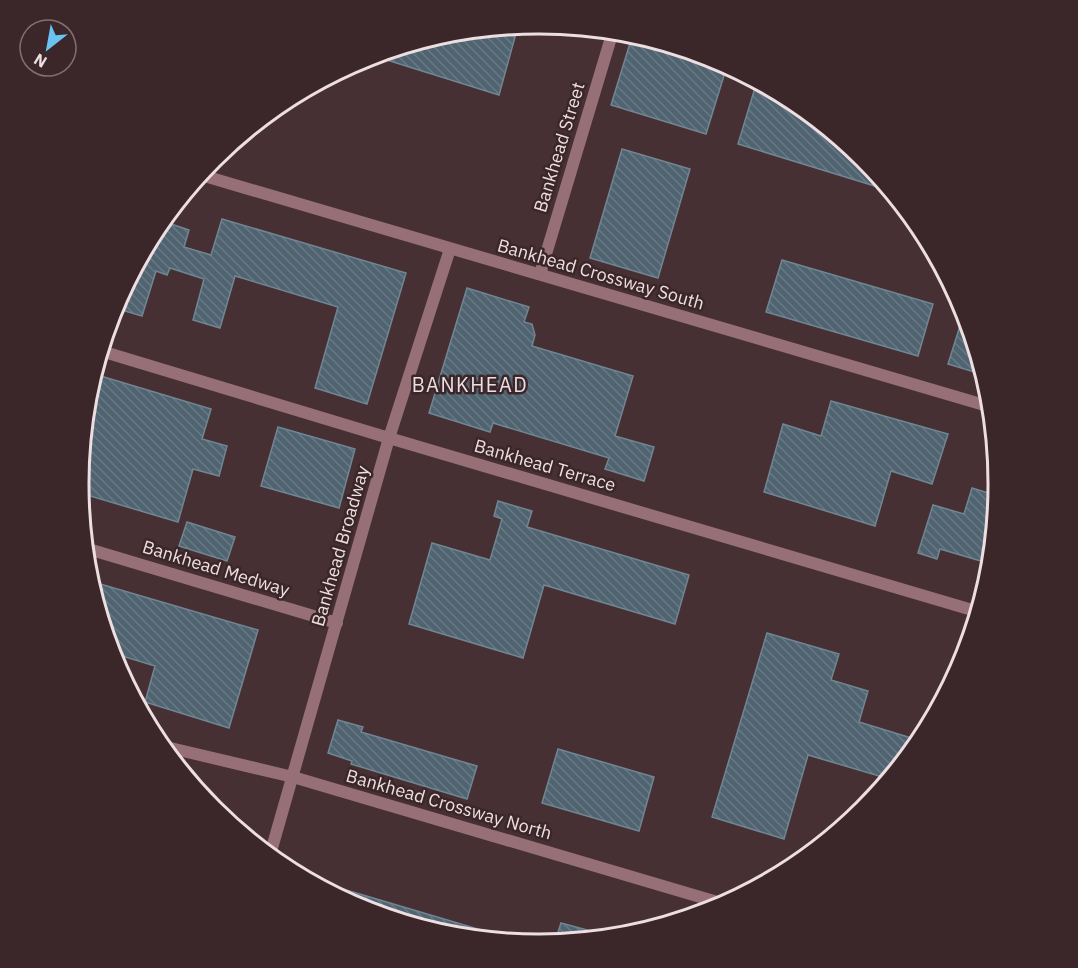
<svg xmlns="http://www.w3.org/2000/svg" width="1078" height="968" viewBox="0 0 1078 968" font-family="'IBM Plex Sans',sans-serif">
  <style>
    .building { fill: url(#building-back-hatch); stroke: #708693; stroke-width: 1.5 }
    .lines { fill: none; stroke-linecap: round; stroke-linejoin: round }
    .street { stroke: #977077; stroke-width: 12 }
    .labels { text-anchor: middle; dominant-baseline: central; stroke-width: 5; stroke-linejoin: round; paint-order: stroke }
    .street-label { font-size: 18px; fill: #eddfe1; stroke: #3b262a }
    .neighbourhood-label { font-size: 20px; letter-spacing: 1.5px; fill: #eddfe1; stroke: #3b262a }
    .rim { fill: none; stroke: #eddfe1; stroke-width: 3 }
  </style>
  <defs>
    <pattern id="building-back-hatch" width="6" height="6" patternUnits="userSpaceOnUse" patternTransform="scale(1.5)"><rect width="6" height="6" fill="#4f6370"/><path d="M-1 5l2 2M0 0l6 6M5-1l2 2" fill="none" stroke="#697984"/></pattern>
  </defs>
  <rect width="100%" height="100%" fill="#463034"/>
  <g class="building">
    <polygon points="518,26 499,95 374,56 450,33"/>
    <polygon points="631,40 726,69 706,134 611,105"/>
    <polygon points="757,81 795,102 865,159 891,191 738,144"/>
    <polygon points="622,149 690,169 658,278 590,258"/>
    <polygon points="222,219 406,273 367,404 315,388 338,307 235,276 220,328 193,320 204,279 170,268 167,275 156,271 142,316 125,311 127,304 120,302 124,290 160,224 170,227 171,224 189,230 184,247 211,255"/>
    <polygon points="782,260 933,304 918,356 766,312"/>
    <polygon points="467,288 529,307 524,322 532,324 535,335 532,346 633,376 615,436 654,447 644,481 605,469 609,458 493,423 490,432 429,413"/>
    <polygon points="965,310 984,375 948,364"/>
    <polygon points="94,374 211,409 202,439 227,446 219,476 193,469 178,522 80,493 79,484 88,394"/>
    <polygon points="831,401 948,434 932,484 891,471 875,526 764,492 783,424 821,436"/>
    <polygon points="278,427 355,449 339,508 261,486"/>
    <polygon points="972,488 998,496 991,564 940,549 937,559 918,553 933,505 964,514"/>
    <polygon points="498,501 532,511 527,527 689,575 675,624 544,585 523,658 409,624 432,543 490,560 502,519 494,516"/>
    <polygon points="187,522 235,537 227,561 179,546"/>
    <polygon points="90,581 258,630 229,728 145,702 155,666 112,653"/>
    <polygon points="767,633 839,654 831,680 868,691 859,722 921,741 889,779 808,755 784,839 712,817"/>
    <polygon points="338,720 363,727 361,732 477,766 467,799 351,764 352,761 328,753"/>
    <polygon points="558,749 654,777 639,831 542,803"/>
    <polygon points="336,887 488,932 487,939 449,935 363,909 333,893"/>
    <polygon points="561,923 609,936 608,937 555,942"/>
  </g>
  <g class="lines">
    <g class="street">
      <polyline points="201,175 991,407"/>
      <polyline points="540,274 613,31"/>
      <polyline points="101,351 389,438 979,612"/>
      <polyline points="85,548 337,623"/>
      <polyline points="162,746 293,777 724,904"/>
      <polyline points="270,855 389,438 450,249"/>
    </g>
  </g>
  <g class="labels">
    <g class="street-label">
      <text transform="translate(559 147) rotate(-73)">Bankhead Street</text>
      <text transform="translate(601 274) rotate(16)">Bankhead Crossway South</text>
      <text transform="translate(545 465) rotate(16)">Bankhead Terrace</text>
      <text transform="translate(340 546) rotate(-74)">Bankhead Broadway</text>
      <text transform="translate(216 568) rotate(17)">Bankhead Medway</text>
      <text transform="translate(449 804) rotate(16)">Bankhead Crossway North</text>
    </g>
    <g class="neighbourhood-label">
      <text x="470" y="384">BANKHEAD</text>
    </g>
  </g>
  <path d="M0 0H1078V968H0ZM538 34H539A449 449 0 0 1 988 483V485A449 449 0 0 1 539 934H538A449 449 0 0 1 89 485V483A449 449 0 0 1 538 34Z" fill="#3b262a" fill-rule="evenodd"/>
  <path class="rim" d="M538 34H539A449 449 0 0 1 988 483V485A449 449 0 0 1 539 934H538A449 449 0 0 1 89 485V483A449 449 0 0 1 538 34Z"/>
  <g transform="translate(48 48) rotate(211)"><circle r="28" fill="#3b262a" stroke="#827073" stroke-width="1.5"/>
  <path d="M0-4.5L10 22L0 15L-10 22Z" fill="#6bc3f2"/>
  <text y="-9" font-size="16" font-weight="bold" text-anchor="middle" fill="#eddfe1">N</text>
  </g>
</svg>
